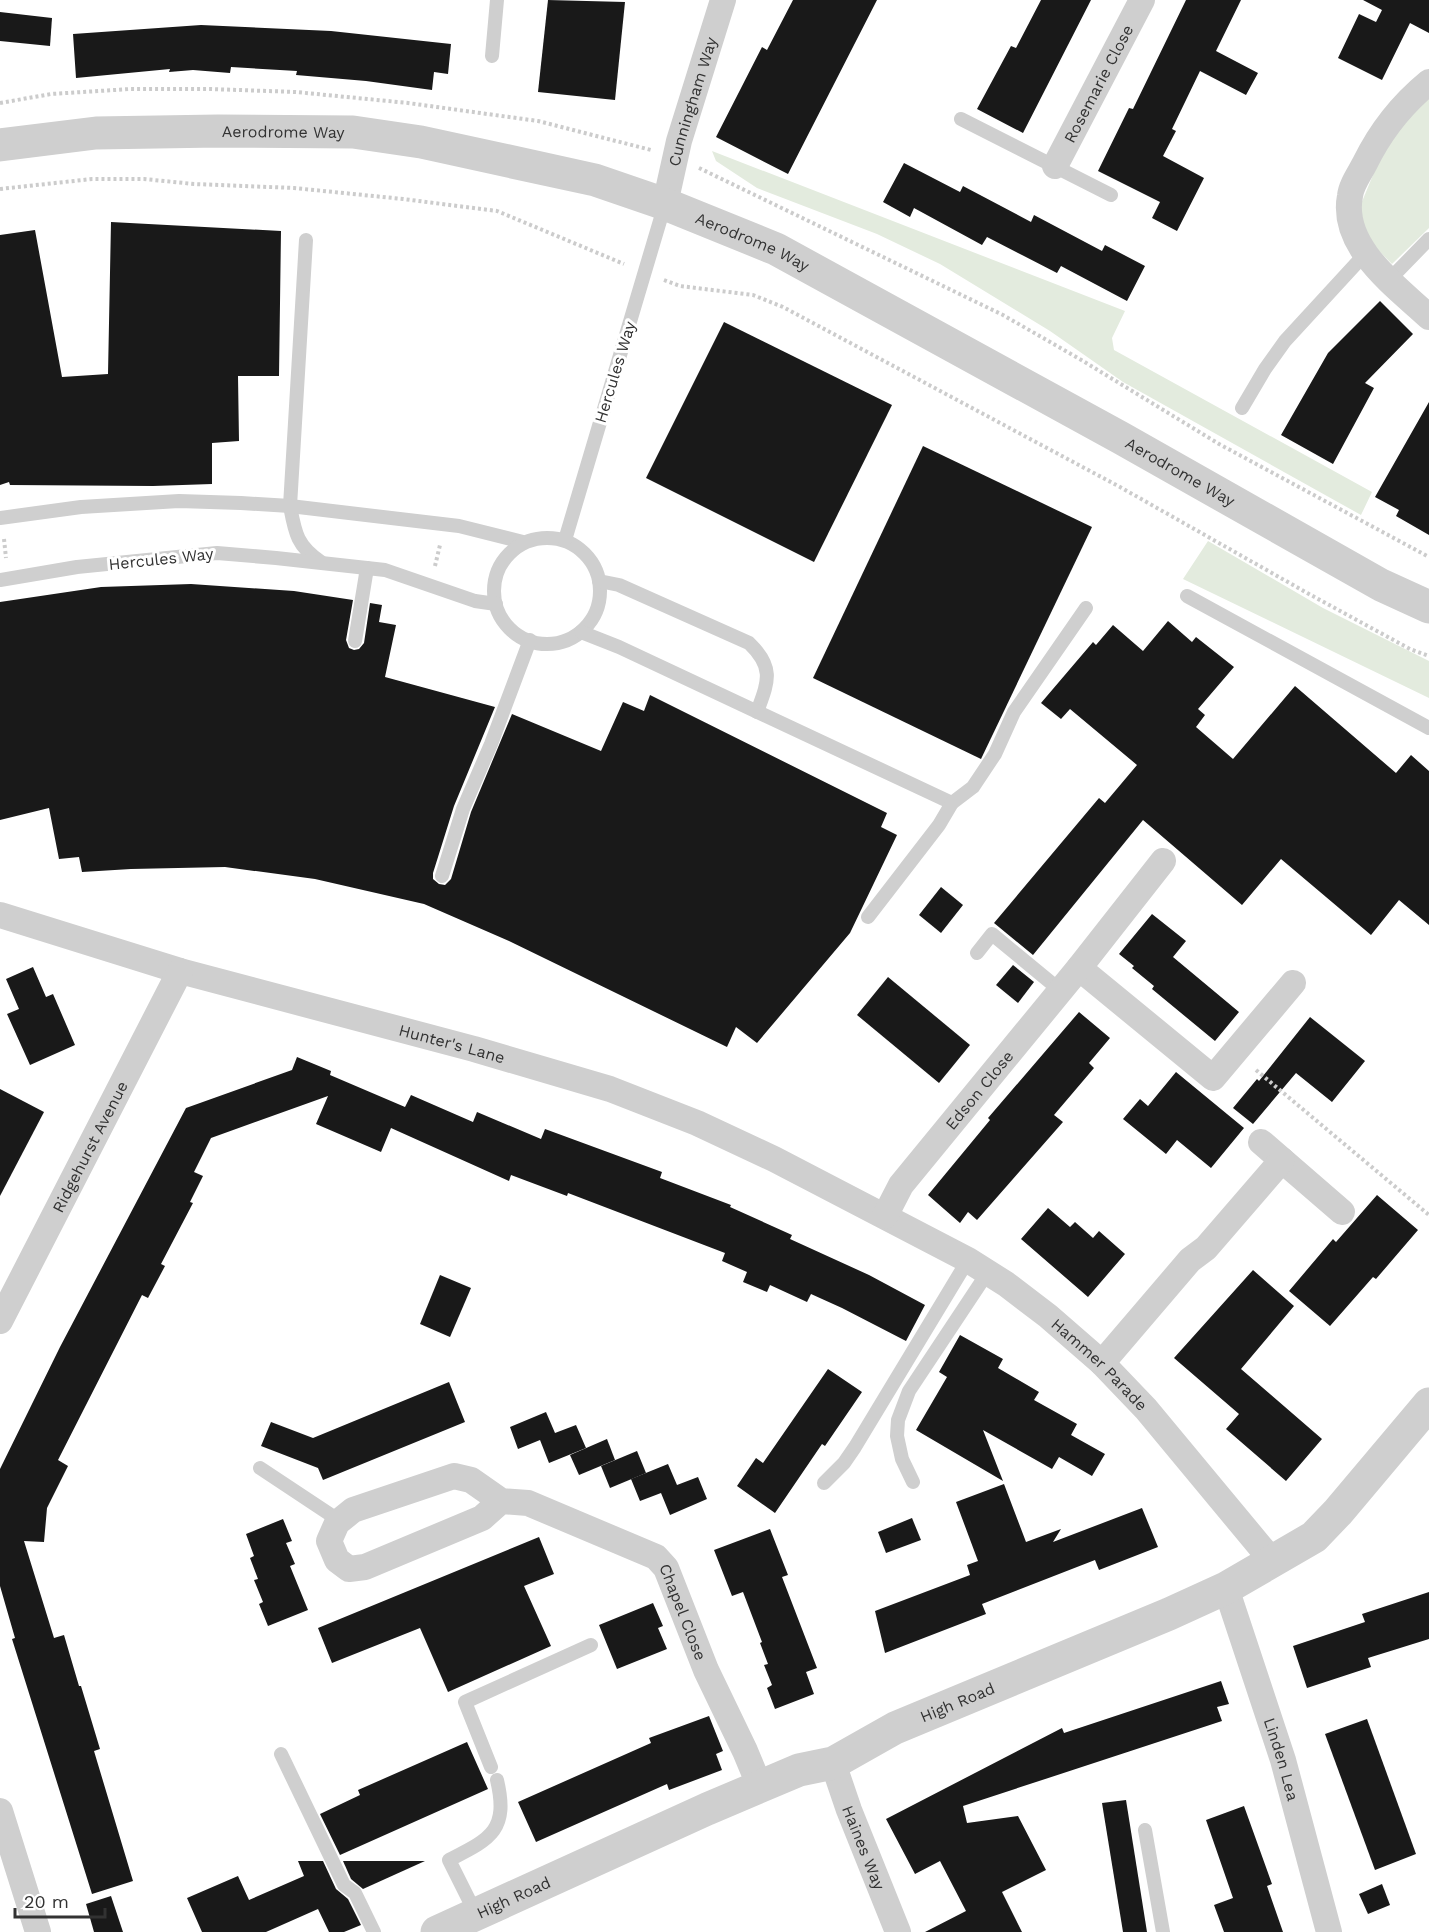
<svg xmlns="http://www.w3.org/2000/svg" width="1429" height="1932" viewBox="0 0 1429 1932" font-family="'Work Sans',sans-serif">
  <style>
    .green { fill: #e3ebde }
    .building { fill: #191919 }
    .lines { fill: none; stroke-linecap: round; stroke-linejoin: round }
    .path { stroke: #ccc; stroke-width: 4; stroke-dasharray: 3 3; stroke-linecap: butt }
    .service { stroke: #cfcfcf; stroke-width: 14 }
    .minor { stroke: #cfcfcf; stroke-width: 26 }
    .tertiary { stroke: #cfcfcf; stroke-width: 33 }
    .labels { text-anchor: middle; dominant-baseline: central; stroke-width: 6; stroke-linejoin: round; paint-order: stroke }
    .street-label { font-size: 16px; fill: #323232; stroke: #fff }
  </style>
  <rect width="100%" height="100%" fill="#fff"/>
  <g class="green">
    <polygon points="1429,96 1429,228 1392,264 1368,240 1362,222 1361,204 1380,158 1397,128"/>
    <polygon points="712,151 1125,311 1112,338 1114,350 1372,492 1361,515 1123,382 1050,331 940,264 877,234 757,188 716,161"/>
    <polygon points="1208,541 1323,608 1429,661 1429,698 1183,579"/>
  </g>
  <g class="building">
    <polygon points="548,0 625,2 615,100 538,92"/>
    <polygon points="793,0 877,0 788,174 716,137 762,47 767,50"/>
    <polygon points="1041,0 1091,0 1023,133 977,109 1011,46 1016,48"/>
    <polygon points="1186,0 1241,0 1216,51 1258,73 1246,95 1200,71 1172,129 1176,131 1163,156 1204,178 1177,231 1152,218 1160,202 1098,171 1129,108 1133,109"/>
    <polygon points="1363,0 1429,0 1429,33 1410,23 1382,80 1338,58 1359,14 1376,22 1382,10"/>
    <polygon points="0,12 52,18 50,46 0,41"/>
    <polygon points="201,25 331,31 451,44 448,74 434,72 432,90 366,81 296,75 297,71 231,67 230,73 193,70 169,72 170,69 76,78 73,34"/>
    <polygon points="904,163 960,192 963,186 1031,222 1034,215 1102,251 1105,245 1145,266 1127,301 1061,266 1057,273 987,237 982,245 914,208 910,217 883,202"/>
    <polygon points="111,222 281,231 279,376 238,376 239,441 212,443 212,484 153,486 10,485 9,482 0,485 0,235 35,230 62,377 108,374"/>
    <polygon points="1380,301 1413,334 1365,383 1374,388 1333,464 1281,435 1328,353"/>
    <polygon points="724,322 892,405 814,562 646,478"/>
    <polygon points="1429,402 1429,535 1396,516 1399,510 1375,497"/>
    <polygon points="923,446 1092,527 981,759 813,678"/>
    <polygon points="191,584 294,591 353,600 346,640 349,648 354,650 359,649 364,643 370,603 382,605 379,622 396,625 385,677 495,707 454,806 433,873 433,879 439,884 445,885 451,879 471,812 512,714 601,751 623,702 644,711 650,695 887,813 881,827 897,835 850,933 757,1043 736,1027 727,1047 509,941 424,904 315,879 225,867 131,869 82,872 79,857 59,859 49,808 0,820 0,602 101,587"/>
    <polygon points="1168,621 1192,642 1196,637 1234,667 1198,709 1205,715 1196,727 1233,759 1295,686 1396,773 1411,755 1429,771 1429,925 1399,900 1371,935 1281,859 1242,905 1143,820 1033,955 994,923 1099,798 1105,803 1137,765 1070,709 1061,719 1041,703 1093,642 1096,645 1113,625 1143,651"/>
    <polygon points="941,887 963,905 941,933 919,915"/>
    <polygon points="1152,914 1186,941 1173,957 1239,1012 1215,1041 1152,989 1154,986 1132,968 1134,966 1119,954"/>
    <polygon points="1013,965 1034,982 1018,1003 996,985"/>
    <polygon points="33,967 46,997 53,994 75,1045 30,1065 7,1014 19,1009 6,979"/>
    <polygon points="888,977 970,1045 939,1083 857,1015"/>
    <polygon points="1079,1012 1110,1038 1089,1063 1094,1068 1054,1115 1063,1122 977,1220 968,1212 960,1223 928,1195 990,1120 988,1118"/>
    <polygon points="1310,1017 1365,1061 1332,1102 1296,1073 1253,1124 1233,1108 1257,1079 1259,1081"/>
    <polygon points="297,1057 331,1071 330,1075 405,1107 411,1095 473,1122 477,1112 541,1139 545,1129 662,1172 660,1178 731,1205 730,1207 792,1235 790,1239 869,1275 925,1305 906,1341 842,1308 811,1294 807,1302 770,1285 767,1292 743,1282 747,1272 722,1261 725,1253 568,1193 567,1196 511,1175 509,1181 391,1128 381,1152 316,1124 328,1096 211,1138 194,1172 203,1176 190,1202 193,1203 161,1264 165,1266 148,1298 142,1295 58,1460 68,1466 47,1508 44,1542 24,1541 54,1638 64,1635 79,1686 81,1686 100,1749 94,1751 133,1881 92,1894 12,1639 15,1638 0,1586 0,1469 60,1347 186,1108 292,1070"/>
    <polygon points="1176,1072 1244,1128 1211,1168 1177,1140 1166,1154 1123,1119 1140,1099 1148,1106"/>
    <polygon points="0,1089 44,1112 0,1196"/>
    <polygon points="1377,1195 1418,1230 1376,1279 1373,1277 1330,1326 1289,1291 1333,1239 1336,1242"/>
    <polygon points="1048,1208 1070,1227 1075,1222 1093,1238 1099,1231 1125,1254 1088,1297 1021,1239"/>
    <polygon points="1253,1270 1294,1306 1241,1369 1322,1439 1286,1481 1226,1429 1239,1414 1174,1358"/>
    <polygon points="440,1275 471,1288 450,1337 420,1324"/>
    <polygon points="960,1335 1003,1359 998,1368 1039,1392 1034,1400 1077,1424 1071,1435 1105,1454 1092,1476 1059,1457 1052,1469 983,1430 1003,1481 916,1430 947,1377 939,1372"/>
    <polygon points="828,1369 862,1392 825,1446 822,1444 775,1513 737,1486 756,1458 763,1463"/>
    <polygon points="449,1382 465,1422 323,1480 318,1468 261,1446 271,1422 313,1438"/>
    <polygon points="546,1412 555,1433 576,1425 586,1448 549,1463 540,1440 518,1449 510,1427"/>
    <polygon points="607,1439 615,1460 579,1475 570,1455"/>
    <polygon points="637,1451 646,1473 610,1488 601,1466"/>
    <polygon points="668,1464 677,1485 698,1477 707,1499 670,1515 661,1493 640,1501 631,1479"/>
    <polygon points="1004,1484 1026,1542 1061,1529 1053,1542 1142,1508 1158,1547 1099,1570 1095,1560 982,1604 986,1614 885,1653 875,1611 970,1575 967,1565 978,1561 956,1502"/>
    <polygon points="912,1518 921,1540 886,1553 878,1532"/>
    <polygon points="283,1519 292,1541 286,1543 295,1564 290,1566 308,1610 268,1626 259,1604 263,1602 254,1580 258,1579 250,1558 254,1556 246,1534"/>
    <polygon points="770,1529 788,1575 782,1577 817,1668 806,1672 814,1694 775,1709 767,1688 772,1685 764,1665 768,1664 760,1643 762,1642 743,1592 732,1596 714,1550"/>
    <polygon points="539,1537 554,1574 524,1586 551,1646 448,1692 420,1628 332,1663 318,1628"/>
    <polygon points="1429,1592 1429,1639 1368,1658 1371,1667 1307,1688 1293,1646 1365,1622 1362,1614"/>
    <polygon points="653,1603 663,1626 658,1628 667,1649 617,1669 599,1625"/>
    <polygon points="1221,1681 1229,1704 1217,1707 1222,1721 963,1806 967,1823 1018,1816 1046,1870 1002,1892 1022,1932 925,1932 966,1911 940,1861 915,1874 886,1819 1062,1728 1064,1733"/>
    <polygon points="709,1716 723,1751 716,1754 722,1770 669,1790 667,1784 536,1842 518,1802 651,1743 649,1738"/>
    <polygon points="1367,1719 1416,1854 1375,1870 1325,1734"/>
    <polygon points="467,1742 488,1789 340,1855 320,1814 360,1795 358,1790"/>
    <polygon points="1126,1800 1147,1932 1123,1932 1102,1803"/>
    <polygon points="1244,1806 1272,1884 1267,1886 1283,1932 1224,1932 1214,1905 1233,1898 1206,1820"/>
    <polygon points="298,1861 323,1861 336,1889 348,1899 361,1925 344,1932 329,1932 318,1909 266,1932 202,1932 187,1898 238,1876 249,1900 304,1876"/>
    <polygon points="343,1861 425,1861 363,1889 351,1879"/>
    <polygon points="1382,1884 1390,1905 1368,1914 1359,1894"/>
    <polygon points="111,1896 123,1932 94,1932 86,1904"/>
  </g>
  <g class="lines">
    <g class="path">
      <polyline points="0,103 51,94 130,89 210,89 296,92 408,103 538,121 651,150"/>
      <polyline points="699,168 1003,315 1083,361 1219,444 1429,557"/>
      <polyline points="0,189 92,179 144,179 194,184 294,188 403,199 497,211 624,264"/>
      <polyline points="664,280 680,286 753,295 783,307 1120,487 1309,594 1410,649 1429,656"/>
      <polyline points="4,539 6,558"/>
      <polyline points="435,566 440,545"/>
      <polyline points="1256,1070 1429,1215"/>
    </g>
    <g class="service">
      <polyline points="492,56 497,0"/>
      <polyline points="961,119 1111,195"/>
      <path d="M 306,240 L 290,506 C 295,533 297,546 321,562"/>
      <polyline points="1390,279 1429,239"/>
      <polyline points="1242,408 1265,369 1285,341 1365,254"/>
      <polyline points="0,518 81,507 179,501 241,503 290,506 459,526 523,542"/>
      <circle cx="547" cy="591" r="53"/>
      <polyline points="565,540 665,204"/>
      <polyline points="0,580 77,567 217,553 276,558 385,570 475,601 496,604"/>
      <path d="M 599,581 L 619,585 L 749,643 C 775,668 768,682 757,712"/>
      <polyline points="1187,596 1429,728"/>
      <polyline points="581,632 619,647 952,803"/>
      <polyline points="355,641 367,568"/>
      <polyline points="442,876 463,809 491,744 530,640"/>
      <polyline points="868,917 939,825 952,803 973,787 995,754 1014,712 1086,608"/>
      <polyline points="977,953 992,934 1061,991"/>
      <polyline points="260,1468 340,1521"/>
      <polyline points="913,1482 902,1459 897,1436 898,1420 909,1391 988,1272"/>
      <polyline points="824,1483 844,1463 855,1447 968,1260"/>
      <polyline points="281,1754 344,1885 355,1893 374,1932"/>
      <polyline points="491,1767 465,1702 591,1645"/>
      <polyline points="1145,1830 1163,1932"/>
      <path d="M 476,1914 L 449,1860 C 490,1839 509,1831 497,1780"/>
    </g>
    <g class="minor">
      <path d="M 1429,82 C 1401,105 1381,130 1365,163 C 1360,173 1351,185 1350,196 C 1340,247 1397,287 1429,317"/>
      <path id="s1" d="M 1055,166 L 1142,0"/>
      <path id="s2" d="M 665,204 L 679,141 L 723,0"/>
      <path id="s3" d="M 0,915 L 180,971 L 474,1049 L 610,1089 L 697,1123 L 774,1159 L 968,1260 L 1006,1284 L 1048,1316 L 1102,1363 L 1146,1409 L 1273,1562"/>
      <polyline points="1079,968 1213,1078 1293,983"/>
      <polyline points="1261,1142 1342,1212"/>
      <path id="s4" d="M 885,1216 L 901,1185 L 1079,968 L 1163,861"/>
      <path id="s5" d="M 0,1321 L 180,971"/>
      <polyline points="1102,1363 1190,1260 1206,1248 1282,1160"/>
      <path id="s6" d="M 501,1501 L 482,1518 L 365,1567 L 349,1569 L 337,1560 L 329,1541 L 337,1523 L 353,1510 L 454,1476 L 471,1480 L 501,1501 L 528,1503 L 656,1557 L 666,1568 L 706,1670 L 745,1751 L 760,1787"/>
      <path id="s7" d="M 1226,1588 L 1283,1760 L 1329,1932"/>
      <path id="s8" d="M 833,1763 L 849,1810 L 898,1932"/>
      <polyline points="0,1811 38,1932"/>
    </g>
    <g class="tertiary">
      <path id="s9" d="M 0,145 L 96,133 L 218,131 L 353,132 L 421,142 L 595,180 L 665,204 L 776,249 L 1121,438 L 1381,585 L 1429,607"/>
      <path id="s10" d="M 437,1932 L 707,1809 L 799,1770 L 833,1763 L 895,1728 L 1169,1614 L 1226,1588 L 1314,1537 L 1338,1512 L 1429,1404"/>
    </g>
  </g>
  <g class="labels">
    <g class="street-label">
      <text stroke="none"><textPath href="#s1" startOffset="93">Rosemarie Close</textPath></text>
      <text stroke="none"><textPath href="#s2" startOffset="106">Cunningham Way</textPath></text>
      <text stroke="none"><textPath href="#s9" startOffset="284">Aerodrome Way</textPath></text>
      <text stroke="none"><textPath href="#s9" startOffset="770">Aerodrome Way</textPath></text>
      <text transform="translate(615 372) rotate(-73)">Hercules Way</text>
      <text stroke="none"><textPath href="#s9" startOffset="1256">Aerodrome Way</textPath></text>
      <text transform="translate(161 559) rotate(-6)">Hercules Way</text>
      <text stroke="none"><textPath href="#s3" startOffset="470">Hunter's Lane</textPath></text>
      <text stroke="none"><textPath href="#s4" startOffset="158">Edson Close</textPath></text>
      <text stroke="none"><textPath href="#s5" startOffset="196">Ridgehurst Avenue</textPath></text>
      <text stroke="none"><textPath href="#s3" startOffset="1200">Hammer Parade</textPath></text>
      <text stroke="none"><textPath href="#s6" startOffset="633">Chapel Close</textPath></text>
      <text stroke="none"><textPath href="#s10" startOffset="570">High Road</textPath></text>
      <text stroke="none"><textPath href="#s7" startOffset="180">Linden Lea</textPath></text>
      <text stroke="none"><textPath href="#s8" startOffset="90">Haines Way</textPath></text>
      <text stroke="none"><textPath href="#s10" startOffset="84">High Road</textPath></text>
    </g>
  </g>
  <path d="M15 1908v9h90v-9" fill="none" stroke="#323232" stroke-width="3"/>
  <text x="24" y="1908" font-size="18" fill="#323232" stroke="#ffffff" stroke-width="4.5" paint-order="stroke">20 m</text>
</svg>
